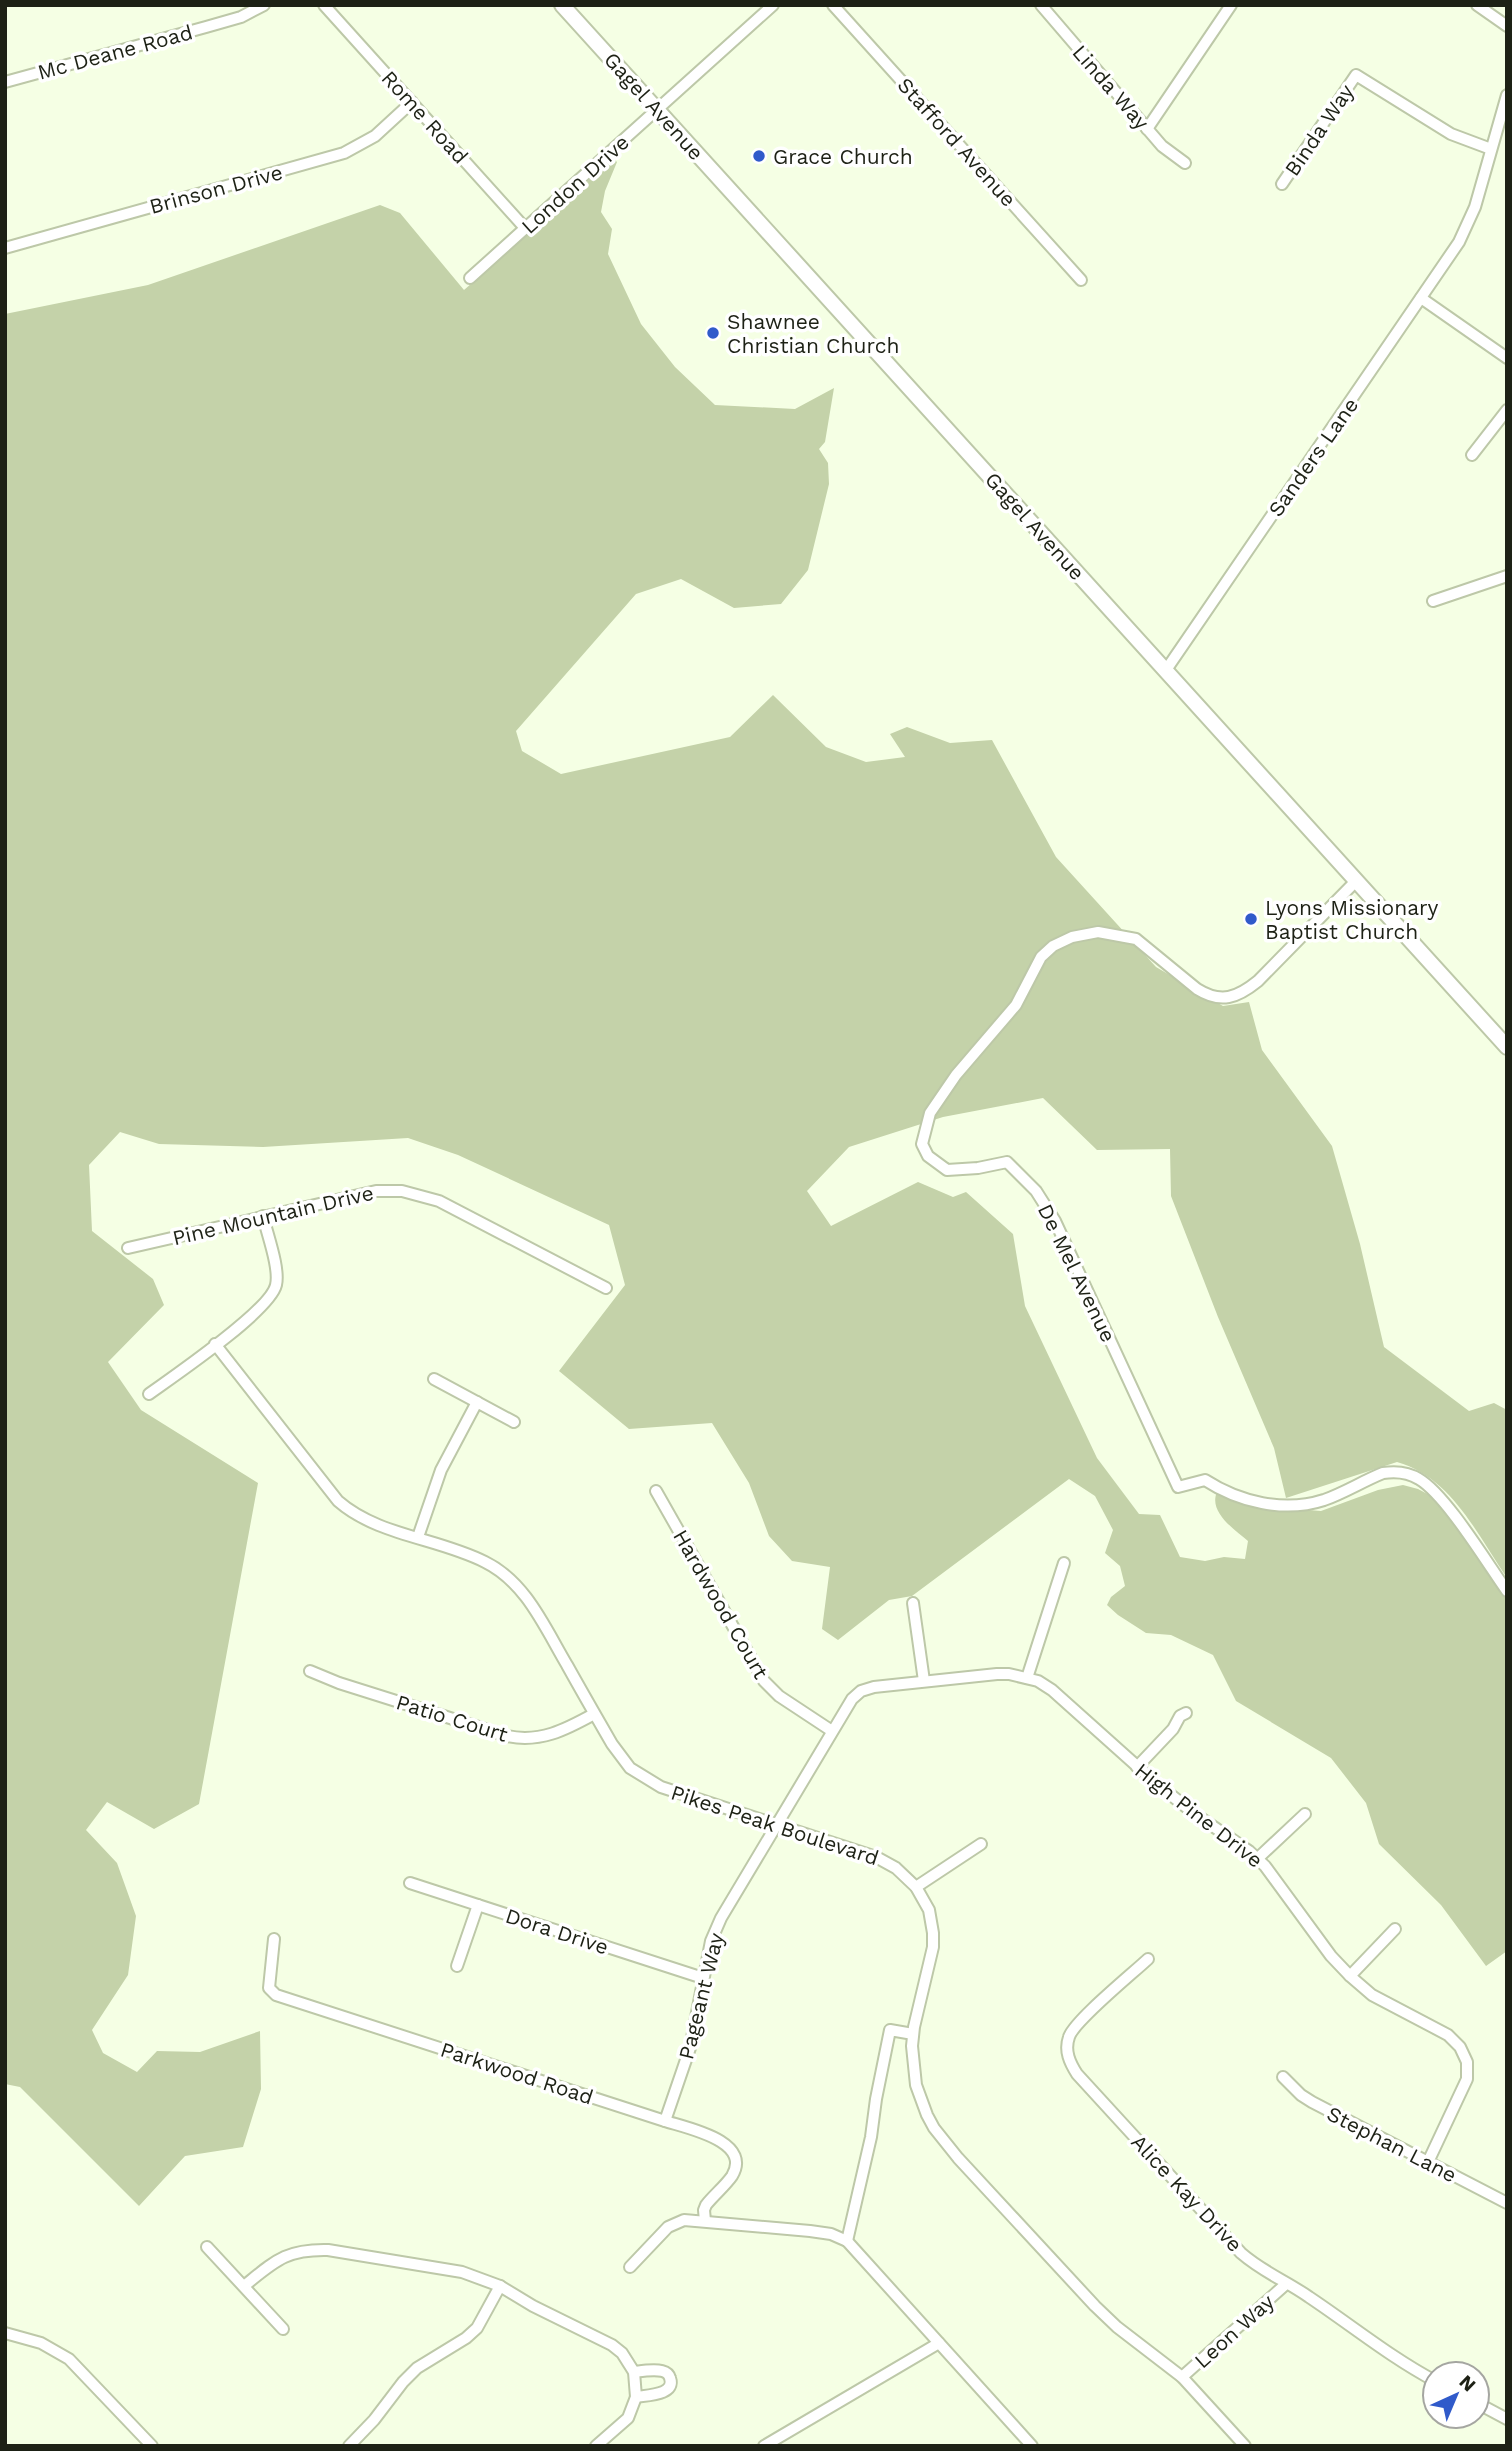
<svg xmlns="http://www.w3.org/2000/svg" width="1512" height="2451" viewBox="0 0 1512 2451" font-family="'Work Sans',sans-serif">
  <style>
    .green { fill: #c4d2a9 }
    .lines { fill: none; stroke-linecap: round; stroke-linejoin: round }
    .minor-casing { stroke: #bdc8a8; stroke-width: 14 }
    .tertiary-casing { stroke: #bdc8a8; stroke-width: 18 }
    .minor { stroke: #fff; stroke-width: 10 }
    .tertiary { stroke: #fff; stroke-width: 14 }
    .poi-dot { fill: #305aca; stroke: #fff; stroke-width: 2.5 }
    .labels { text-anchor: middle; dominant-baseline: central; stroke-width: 7; stroke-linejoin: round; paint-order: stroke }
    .street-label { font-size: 21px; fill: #1d2115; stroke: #fff }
    .poi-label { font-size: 21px; fill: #1d2115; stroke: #fff; text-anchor: start }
  </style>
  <rect width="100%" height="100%" fill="#f5ffe4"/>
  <path class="green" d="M 612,157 L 617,162 L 605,191 L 601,212 L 612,229 L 608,254 L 641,324 L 675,367 L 715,405 L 795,409 L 834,388 L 825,442 L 819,449 L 828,463 L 829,484 L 808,570 L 781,604 L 734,608 L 681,579 L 636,594 L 516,731 L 522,751 L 561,774 L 730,737 L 773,695 L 826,747 L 866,762 L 905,757 L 890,734 L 907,727 L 950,743 L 992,740 L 1056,857 L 1156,967 L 1223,1006 L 1249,1002 L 1262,1050 L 1332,1146 L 1360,1244 L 1384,1347 L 1469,1411 L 1494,1403 L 1507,1410 L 1507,1578 C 1477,1534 1451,1477 1397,1462 L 1286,1498 L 1274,1448 L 1218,1317 L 1171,1196 L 1170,1149 L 1097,1150 L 1043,1098 L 943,1117 L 849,1147 L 807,1191 L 831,1226 L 918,1182 L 953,1197 L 966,1192 L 1013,1234 L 1025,1306 L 1097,1458 L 1139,1514 L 1160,1515 L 1180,1557 L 1205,1561 L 1224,1557 L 1245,1559 L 1248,1541 C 1235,1530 1208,1512 1217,1492 L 1250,1505 L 1321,1511 L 1378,1490 L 1403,1485 L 1418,1489 L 1435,1498 L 1507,1598 L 1507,1951 L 1486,1966 L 1441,1905 L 1379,1844 L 1366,1803 L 1331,1758 L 1236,1701 L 1213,1655 L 1171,1635 L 1146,1633 L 1118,1615 L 1107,1605 L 1111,1597 L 1125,1586 L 1120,1566 L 1105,1553 L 1113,1530 L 1095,1496 L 1069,1479 L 912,1596 L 889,1600 L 838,1640 L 822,1629 L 830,1567 L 792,1561 L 769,1536 L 749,1483 L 712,1423 L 629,1429 L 559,1371 L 625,1285 L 609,1225 L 458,1155 L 408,1138 L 263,1147 L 159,1144 L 120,1132 L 89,1165 L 92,1231 L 153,1279 L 164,1305 L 108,1362 L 141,1410 L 258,1483 L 199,1804 L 154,1829 L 107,1802 L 86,1830 L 117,1863 L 136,1916 L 128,1975 L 92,2030 L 103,2053 L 137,2072 L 157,2051 L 200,2052 L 260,2031 L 261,2089 L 243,2147 L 185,2156 L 139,2206 L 20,2087 L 5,2084 L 5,314 L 148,285 L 380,205 L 400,213 L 464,290 L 582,187 Z"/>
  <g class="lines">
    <defs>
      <g id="minor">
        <polyline points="324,5 525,228"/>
        <polyline points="833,5 1081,280"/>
        <polyline points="1041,5 1162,146 1185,163"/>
        <polyline points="1477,5 1507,26"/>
        <polyline points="5,82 206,27 241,17 264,5"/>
        <polyline points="1147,129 1231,5"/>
        <polyline points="1282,184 1356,75 1451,134 1491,149"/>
        <polyline points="5,248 344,153 375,136 412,102"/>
        <polyline points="470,278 773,5"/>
        <polyline points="1421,298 1507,358"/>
        <polyline points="1472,455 1507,410"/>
        <polyline points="1433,601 1507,576"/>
        <polyline points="1166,670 1459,242 1475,207 1507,95"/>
        <path d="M 1356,881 L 1258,981 C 1237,998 1221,1004 1197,989 L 1136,939 L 1098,932 L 1072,937 L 1053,946 L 1041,957 L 1016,1005 L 956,1075 L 930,1113 L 922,1144 L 928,1156 L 947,1170 L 978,1168 L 1007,1162 L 1036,1191 L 1055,1221 L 1178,1487 L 1205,1480 C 1239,1502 1284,1513 1324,1500 C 1344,1493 1363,1481 1383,1473 C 1396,1471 1408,1472 1419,1479 C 1446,1495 1487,1563 1507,1591"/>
        <polyline points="128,1248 376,1191 402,1191 439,1201 606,1288"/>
        <path d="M 215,1344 L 338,1501 C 378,1536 438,1538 485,1562 C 526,1582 545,1628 567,1665 C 582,1692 597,1718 612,1744 L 630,1768 L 661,1787 L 876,1857 L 896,1868 L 916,1887 L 929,1910 L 933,1933 L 933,1947 L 914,2027 L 912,2046 L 916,2085 L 927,2115 L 934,2128 L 958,2158 L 1095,2306 L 1117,2327 L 1182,2377 L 1245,2446"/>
        <polyline points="434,1379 514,1422"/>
        <path d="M 149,1394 C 174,1376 270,1311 276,1285 C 280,1268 267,1234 263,1216"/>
        <polyline points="656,1491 764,1681 779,1696 832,1731"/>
        <polyline points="418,1537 441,1470 477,1402"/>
        <polyline points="913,1603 924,1681"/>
        <path d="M 310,1671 L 339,1683 L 507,1736 C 540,1743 565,1730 594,1714"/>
        <polyline points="1027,1678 1064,1563"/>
        <polyline points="1137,1767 1173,1729 1180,1716 1186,1713"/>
        <polyline points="1257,1859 1305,1814"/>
        <polyline points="410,1883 703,1978"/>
        <polyline points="916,1887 981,1844"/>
        <path d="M 274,1939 L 269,1988 L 276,1995 L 665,2121 C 687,2128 753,2141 732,2176 C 725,2186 714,2195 706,2205 L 704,2210 L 705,2221"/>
        <path d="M 1148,1959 C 1132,1974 1074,2021 1069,2037 C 1064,2051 1070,2063 1077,2074 L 1241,2253 C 1264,2273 1285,2280 1309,2297 C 1351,2325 1390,2357 1435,2381"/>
        <polyline points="457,1966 478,1905"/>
        <polyline points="1350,1976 1395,1929"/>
        <polyline points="1283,2077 1301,2095 1312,2102 1507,2203"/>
        <polyline points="665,2121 690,2048 711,1941 721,1918 852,1699 861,1691 874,1687 997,1674 1009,1674 1038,1681 1052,1690 1157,1784 1195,1814 1249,1851 1265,1866 1331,1956 1350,1976 1372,1995 1448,2035 1460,2047 1467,2062 1467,2079 1428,2162"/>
        <polyline points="847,2241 871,2137 876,2099 890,2030 913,2034"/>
        <polyline points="207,2247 283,2329"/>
        <polyline points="630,2267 668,2227 684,2220 810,2231 831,2234 847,2241 1032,2446"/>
        <path d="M 244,2286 C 275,2261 286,2249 328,2250 L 462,2272 L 500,2286 L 533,2306 L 612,2345 L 622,2353 L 634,2372 L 636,2397 L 628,2418 L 596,2446"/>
        <polyline points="5,2333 41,2343 69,2359 152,2446"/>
        <path d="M 634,2372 C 642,2371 654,2369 662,2371 C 666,2372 669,2374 670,2378 C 676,2395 647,2395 636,2397"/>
        <polyline points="1182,2377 1286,2284"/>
        <polyline points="1477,2403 1507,2419"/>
        <polyline points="349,2446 374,2420 403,2382 417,2368 466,2338 477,2328 500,2286"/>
        <polyline points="764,2446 939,2343"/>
      </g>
      <polyline id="tertiary" points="562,5 1507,1047"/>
    </defs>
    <use href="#minor" class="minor-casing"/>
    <use href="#tertiary" class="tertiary-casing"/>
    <use href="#minor" class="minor"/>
    <use href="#tertiary" class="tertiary"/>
  </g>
  <g class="poi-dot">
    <circle cx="759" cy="156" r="7"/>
    <circle cx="713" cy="333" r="7"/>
    <circle cx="1251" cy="919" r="7"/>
  </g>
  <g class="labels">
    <g class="street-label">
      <text transform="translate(115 52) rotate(-15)">Mc Deane Road</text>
      <text transform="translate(1111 87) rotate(49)">Linda Way</text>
      <text transform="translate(654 106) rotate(48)">Gagel Avenue</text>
      <text transform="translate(425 117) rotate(48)">Rome Road</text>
      <text transform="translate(1319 130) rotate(-56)">Binda Way</text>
      <text transform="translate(957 142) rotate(48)">Stafford Avenue</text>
      <text transform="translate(575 184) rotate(-42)">London Drive</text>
      <text transform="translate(216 189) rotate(-15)">Brinson Drive</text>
      <text transform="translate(1313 457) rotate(-55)">Sanders Lane</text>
      <text transform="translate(1035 526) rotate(48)">Gagel Avenue</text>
      <text transform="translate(273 1215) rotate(-13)">Pine Mountain Drive</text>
      <text transform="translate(1077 1273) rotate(64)">De Mel Avenue</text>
      <text transform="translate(721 1604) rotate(60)">Hardwood Court</text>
      <text transform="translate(452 1718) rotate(17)">Patio Court</text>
      <text transform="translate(1199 1815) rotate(38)">High Pine Drive</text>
      <text transform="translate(775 1825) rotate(18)">Pikes Peak Boulevard</text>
      <text transform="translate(557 1931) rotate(18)">Dora Drive</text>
      <text transform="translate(701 1996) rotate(-76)">Pageant Way</text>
      <text transform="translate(517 2073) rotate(18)">Parkwood Road</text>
      <text transform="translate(1392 2144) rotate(27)">Stephan Lane</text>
      <text transform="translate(1187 2193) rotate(47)">Alice Kay Drive</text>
      <text transform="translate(1234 2331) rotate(-42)">Leon Way</text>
    </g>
    <g class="poi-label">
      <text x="773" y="156">Grace Church</text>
      <text x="727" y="321">Shawnee<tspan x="727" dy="24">Christian Church</tspan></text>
      <text x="1265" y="907">Lyons Missionary<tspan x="1265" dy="24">Baptist Church</tspan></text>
    </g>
  </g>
  <rect width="1512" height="2451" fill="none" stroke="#1d2115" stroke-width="14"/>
  <g transform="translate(1456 2395) rotate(44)"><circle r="33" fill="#ffffff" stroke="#a5a6a1" stroke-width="2"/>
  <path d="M0-5L12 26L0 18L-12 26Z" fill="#305aca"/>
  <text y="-10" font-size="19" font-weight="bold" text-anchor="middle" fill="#1d2115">N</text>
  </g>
</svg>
